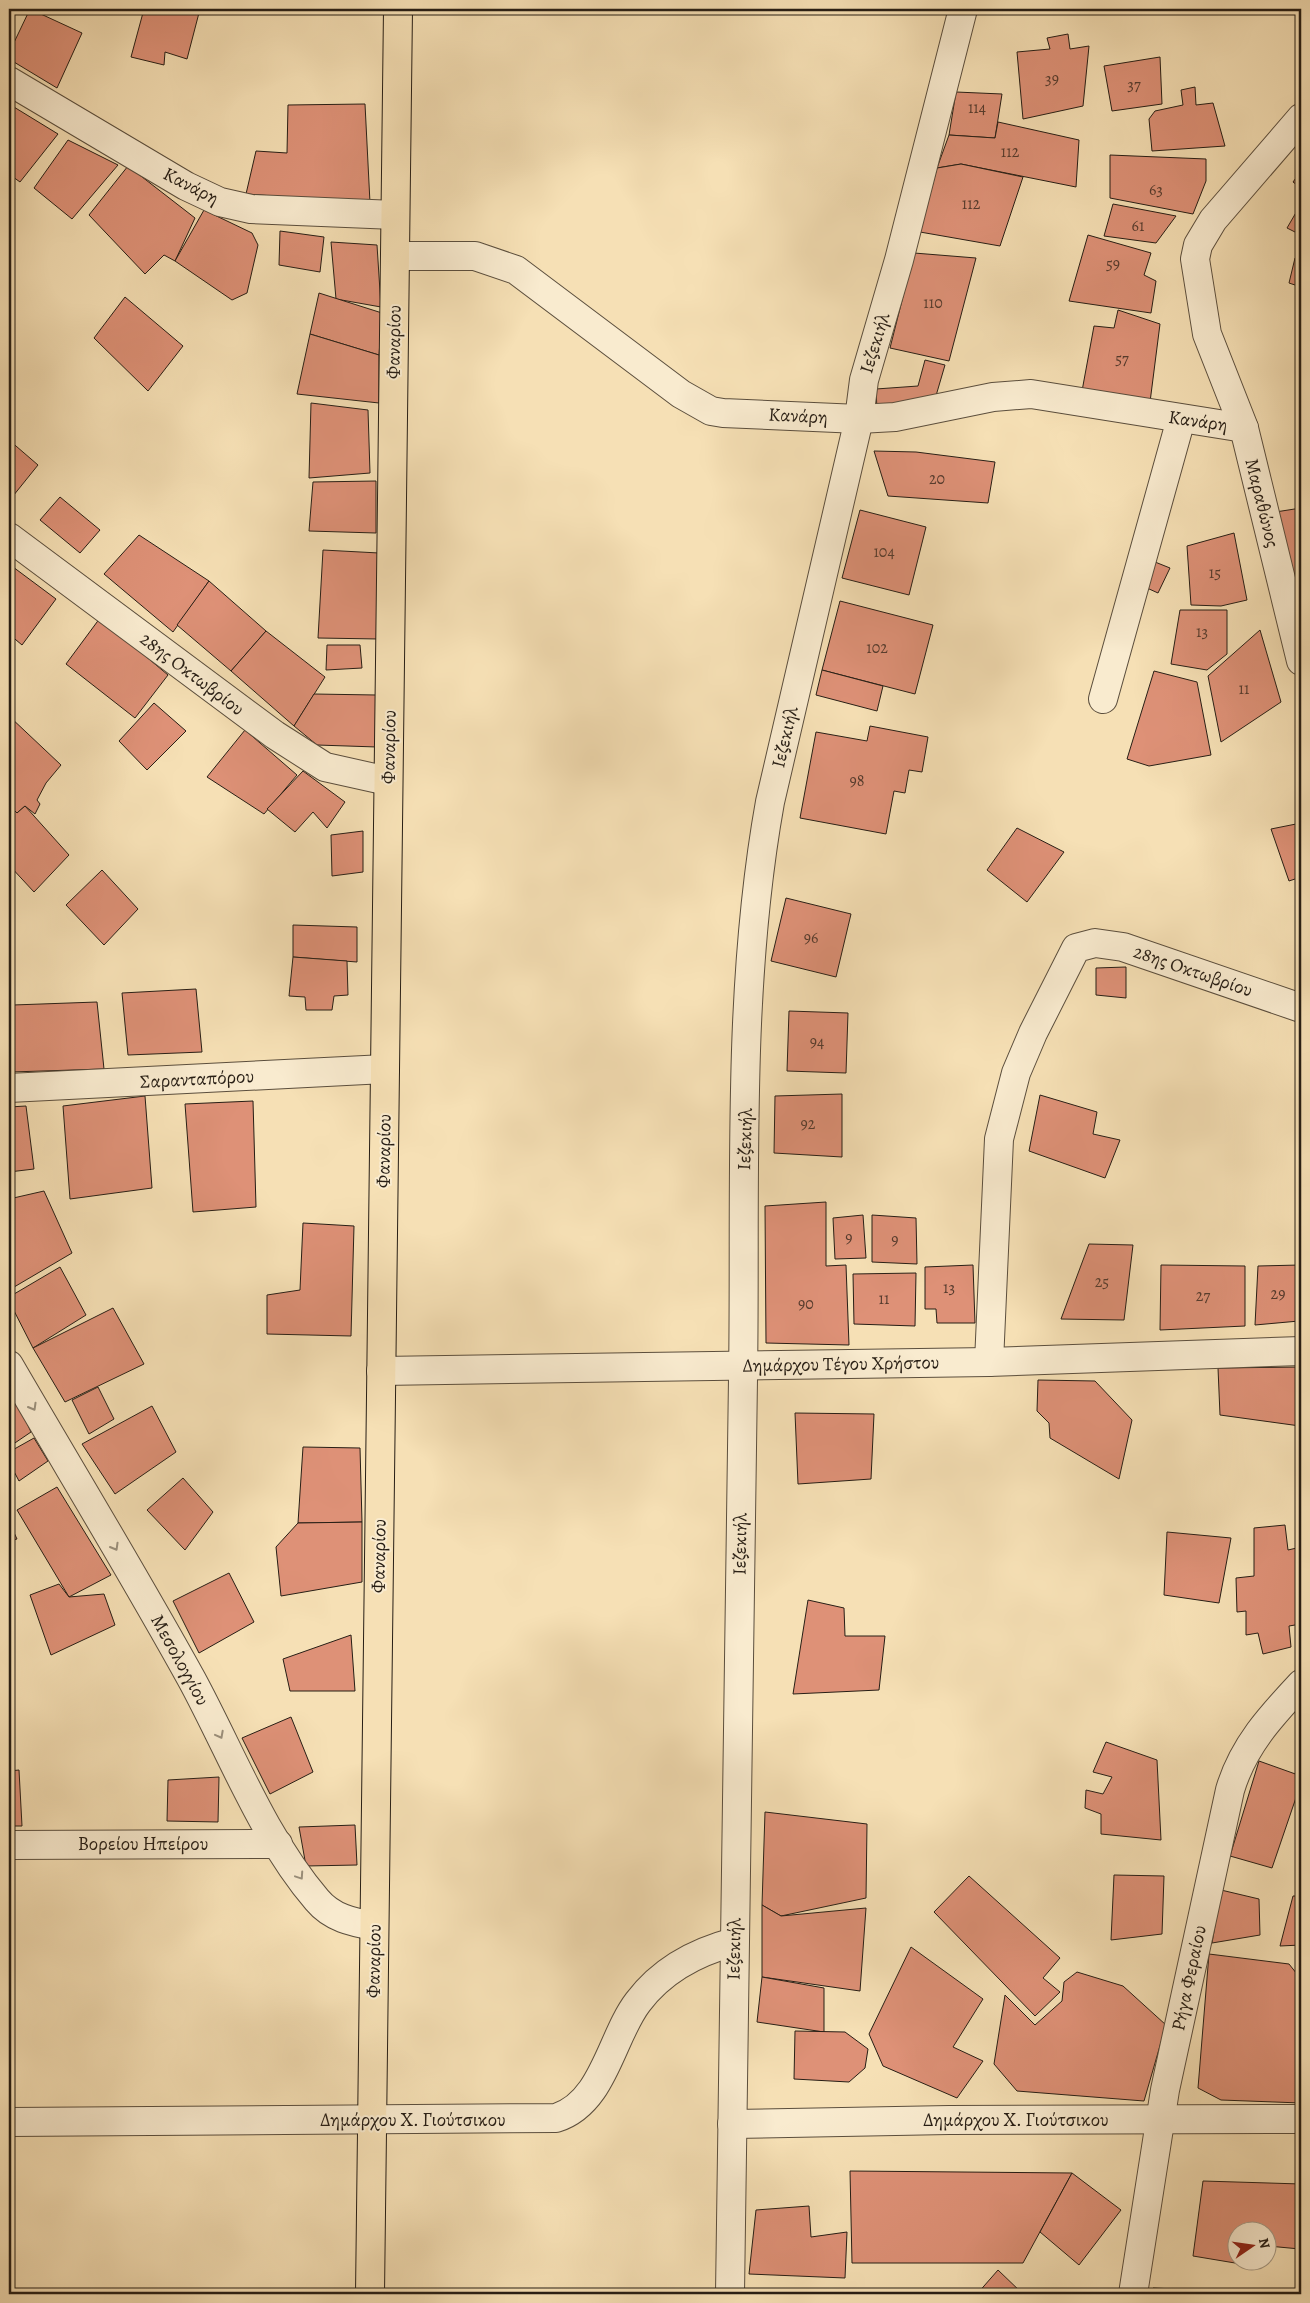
<svg xmlns="http://www.w3.org/2000/svg" width="1310" height="2303" viewBox="0 0 1310 2303" font-family="Alegreya,serif">
  <style>
    .building { fill: #de9177; stroke: #271e15 }
    .lines { fill: none; stroke-linecap: round; stroke-linejoin: round }
    .minor-casing { stroke: #5b4e3d; stroke-width: 30 }
    .major-casing { stroke: #271e15; stroke-width: 30 }
    .minor { stroke: #f9ebcf; stroke-width: 28 }
    .major { stroke: #f6e0b5; stroke-width: 28 }
    .oneway { stroke: #9a8f7b }
    .labels { text-anchor: middle; dominant-baseline: central; stroke-width: 4; stroke-linejoin: round; paint-order: stroke }
    .number-label { font-size: 16px; fill: #553b2e }
    .street-label { font-size: 19px; fill: #271e15; stroke: #f9ebcf }
  </style>
  <rect width="100%" height="100%" fill="#f6e0b5"/>
  <filter id="stains"><feTurbulence type="fractalNoise" baseFrequency=".004" numOctaves="4"/><feColorMatrix values="0 0 0 0 .2 0 0 0 0 .09 0 0 0 0 .02 0 0 0 .5 -.17"/></filter>
  <radialGradient id="worn" r=".72"><stop offset=".6" stop-color="#630" stop-opacity="0"/><stop offset="1" stop-color="#630" stop-opacity=".3"/></radialGradient>
  <g class="building">
    <polygon points="30,9 82,33 57,88 9,59 9,53"/>
    <polygon points="144,9 200,9 187,59 165,52 164,65 131,57"/>
    <polygon points="1068,34 1070,49 1089,46 1083,106 1023,119 1017,52 1050,49 1047,38"/>
    <polygon points="1160,57 1162,104 1112,111 1104,66"/>
    <polygon points="1195,87 1196,105 1213,103 1225,146 1152,151 1149,119 1155,111 1183,105 1181,90"/>
    <polygon points="956,92 1002,94 995,138 949,135"/>
    <polygon points="9,104 58,134 20,182 9,174"/>
    <polygon points="365,104 370,203 246,194 256,151 287,153 288,105"/>
    <polygon points="998,122 1079,140 1076,187 961,164 937,168 949,135 995,138"/>
    <polygon points="68,140 118,165 72,219 34,188"/>
    <polygon points="1110,155 1206,159 1206,181 1193,214 1110,198"/>
    <polygon points="961,164 1023,177 1000,246 920,232 937,168"/>
    <polygon points="128,166 195,218 175,261 164,255 145,274 89,215"/>
    <polygon points="1301,171 1301,188 1293,182"/>
    <polygon points="1113,204 1176,216 1156,243 1104,236"/>
    <polygon points="1301,204 1301,235 1287,228"/>
    <polygon points="204,210 252,233 258,245 247,293 232,300 175,261"/>
    <polygon points="280,231 324,237 320,272 279,265"/>
    <polygon points="1088,235 1151,253 1144,275 1156,281 1151,313 1069,301"/>
    <polygon points="331,242 377,245 381,307 336,299"/>
    <polygon points="914,253 976,258 949,361 890,348"/>
    <polygon points="1295,258 1301,260 1301,287 1289,283"/>
    <polygon points="319,293 382,313 379,355 310,334"/>
    <polygon points="125,297 183,346 148,391 94,338"/>
    <polygon points="1118,310 1160,324 1149,410 1082,391 1094,326 1114,328"/>
    <polygon points="310,334 379,355 379,403 297,394"/>
    <polygon points="925,360 945,365 933,406 877,410 876,389 918,386"/>
    <polygon points="311,403 368,410 370,473 309,478"/>
    <polygon points="9,440 38,465 9,501"/>
    <polygon points="874,451 916,452 995,462 988,503 888,496"/>
    <polygon points="376,481 376,533 309,531 313,482"/>
    <polygon points="60,497 100,530 80,553 40,520"/>
    <polygon points="1301,508 1301,575 1282,579 1269,513"/>
    <polygon points="860,510 926,527 909,595 842,578"/>
    <polygon points="1234,533 1247,600 1221,606 1191,605 1187,546"/>
    <polygon points="139,535 209,581 173,632 104,574"/>
    <polygon points="323,550 379,553 379,639 318,638"/>
    <polygon points="1150,560 1170,568 1158,593 1136,583"/>
    <polygon points="9,564 56,599 22,645 9,634"/>
    <polygon points="209,581 266,631 231,671 177,625"/>
    <polygon points="840,601 933,625 915,694 822,670"/>
    <polygon points="1180,610 1227,610 1227,654 1207,670 1171,664"/>
    <polygon points="100,618 168,675 135,718 66,664"/>
    <polygon points="1260,630 1281,702 1221,742 1208,676"/>
    <polygon points="266,631 325,677 294,726 231,671"/>
    <polygon points="327,645 360,645 362,668 326,670"/>
    <polygon points="822,670 883,686 877,711 816,695"/>
    <polygon points="1154,671 1197,682 1211,755 1149,766 1127,759"/>
    <polygon points="314,694 376,695 377,747 317,745 294,726"/>
    <polygon points="154,703 186,731 147,770 119,741"/>
    <polygon points="9,716 61,765 46,783 37,800 40,804 35,814 25,806 17,813 9,805"/>
    <polygon points="870,726 928,737 922,772 909,770 905,793 894,791 886,834 800,818 816,732 867,741"/>
    <polygon points="245,730 297,775 264,814 207,777"/>
    <polygon points="303,771 345,802 327,828 313,812 295,832 267,809"/>
    <polygon points="25,806 69,855 34,892 9,865 9,809 11,807 17,813"/>
    <polygon points="1301,823 1301,877 1289,881 1271,829"/>
    <polygon points="1017,828 1064,852 1027,902 987,870"/>
    <polygon points="363,831 363,872 332,876 331,835"/>
    <polygon points="102,870 138,909 104,945 66,905"/>
    <polygon points="786,898 851,914 836,977 771,961"/>
    <polygon points="293,925 357,927 357,962 293,957"/>
    <polygon points="293,957 347,961 348,995 334,996 332,1010 306,1010 305,997 289,996"/>
    <polygon points="1126,967 1126,998 1096,995 1096,968"/>
    <polygon points="196,989 202,1052 128,1055 122,993"/>
    <polygon points="97,1002 104,1069 11,1072 13,1005"/>
    <polygon points="789,1011 848,1013 846,1073 787,1071"/>
    <polygon points="9,1012 12,1012 11,1072 9,1072"/>
    <polygon points="842,1094 842,1157 774,1153 775,1096"/>
    <polygon points="1040,1095 1097,1112 1093,1134 1120,1140 1105,1178 1029,1151"/>
    <polygon points="145,1096 152,1188 70,1199 63,1106"/>
    <polygon points="253,1101 256,1207 193,1212 185,1104"/>
    <polygon points="26,1106 34,1169 9,1172 9,1107"/>
    <polygon points="44,1191 72,1253 9,1290 9,1199"/>
    <polygon points="826,1202 826,1266 846,1265 849,1345 766,1343 765,1206"/>
    <polygon points="863,1215 866,1258 835,1259 833,1218"/>
    <polygon points="872,1215 916,1218 917,1264 872,1262"/>
    <polygon points="303,1223 354,1226 351,1336 267,1334 267,1295 300,1290"/>
    <polygon points="1089,1244 1133,1245 1124,1320 1061,1319"/>
    <polygon points="973,1265 975,1323 937,1323 936,1309 925,1309 925,1267"/>
    <polygon points="1161,1265 1245,1266 1245,1326 1160,1330"/>
    <polygon points="1300,1265 1299,1321 1255,1325 1258,1266"/>
    <polygon points="1300,1265 1301,1321 1299,1321"/>
    <polygon points="60,1267 86,1315 33,1348 9,1301 9,1297"/>
    <polygon points="916,1273 915,1326 854,1324 853,1274"/>
    <polygon points="113,1308 144,1364 65,1402 33,1348"/>
    <polygon points="1301,1367 1300,1426 1220,1415 1218,1368"/>
    <polygon points="1038,1380 1095,1381 1132,1420 1119,1479 1050,1438 1049,1423 1037,1411"/>
    <polygon points="98,1387 114,1419 89,1434 72,1400"/>
    <polygon points="14,1395 31,1432 9,1447 9,1398"/>
    <polygon points="152,1406 176,1452 115,1494 82,1444"/>
    <polygon points="795,1413 874,1414 871,1479 798,1484"/>
    <polygon points="34,1438 48,1461 19,1481 9,1462 9,1452"/>
    <polygon points="303,1447 360,1448 362,1522 298,1523"/>
    <polygon points="183,1478 213,1512 185,1550 147,1510"/>
    <polygon points="57,1487 111,1575 69,1597 17,1510"/>
    <polygon points="9,1522 17,1539 9,1541"/>
    <polygon points="362,1522 362,1582 281,1596 276,1547 298,1523"/>
    <polygon points="1285,1525 1288,1550 1301,1547 1301,1624 1289,1626 1291,1647 1263,1654 1258,1633 1246,1635 1246,1611 1237,1612 1236,1578 1254,1576 1254,1528"/>
    <polygon points="1167,1532 1231,1538 1219,1603 1164,1595"/>
    <polygon points="229,1573 254,1622 199,1653 173,1601"/>
    <polygon points="59,1584 69,1597 104,1594 115,1625 51,1655 30,1595"/>
    <polygon points="808,1600 844,1608 845,1636 885,1636 879,1690 793,1694"/>
    <polygon points="351,1635 355,1691 290,1691 283,1659"/>
    <polygon points="291,1717 313,1772 270,1794 242,1738"/>
    <polygon points="1106,1742 1157,1760 1161,1840 1101,1834 1101,1814 1085,1808 1086,1790 1103,1794 1112,1777 1093,1772"/>
    <polygon points="1259,1761 1301,1776 1301,1783 1272,1868 1230,1856"/>
    <polygon points="19,1770 22,1826 9,1826 9,1771"/>
    <polygon points="219,1777 218,1822 167,1821 168,1780"/>
    <polygon points="765,1812 867,1824 866,1898 781,1916 762,1905"/>
    <polygon points="355,1825 357,1865 306,1866 299,1827"/>
    <polygon points="1114,1875 1164,1876 1162,1934 1111,1940"/>
    <polygon points="969,1876 1060,1958 1043,1978 1060,1992 1035,2016 934,1912"/>
    <polygon points="1221,1890 1259,1899 1260,1935 1212,1943"/>
    <polygon points="1293,1896 1301,1896 1301,1945 1280,1946"/>
    <polygon points="762,1905 781,1916 866,1908 860,1991 762,1977"/>
    <polygon points="911,1947 983,1999 953,2047 983,2061 957,2098 883,2066 869,2034"/>
    <polygon points="1209,1954 1289,1964 1301,1979 1301,2103 1221,2100 1198,2088"/>
    <polygon points="1077,1972 1123,1986 1166,2025 1144,2101 1017,2091 994,2064 1005,1995 1035,2025 1062,2001 1064,1982"/>
    <polygon points="762,1977 824,1988 824,2032 757,2022"/>
    <polygon points="795,2031 845,2032 868,2049 865,2068 849,2082 794,2079"/>
    <polygon points="850,2171 1072,2173 1023,2263 852,2263"/>
    <polygon points="1072,2173 1121,2210 1079,2265 1040,2232"/>
    <polygon points="1203,2181 1301,2184 1300,2249 1268,2246 1268,2230 1238,2230 1238,2260 1242,2260 1241,2264 1193,2256"/>
    <polygon points="809,2206 811,2237 847,2232 845,2278 749,2274 756,2210"/>
    <polygon points="998,2270 1023,2294 977,2294"/>
    <polygon points="1153,2288 1219,2291 1219,2294 1152,2294"/>
  </g>
  <g class="lines">
    <defs>
      <g id="minor">
        <polyline points="9,81 186,186 220,202 251,209 395,215"/>
        <polyline points="1301,118 1213,220 1198,245 1195,259 1207,334 1244,428 1301,661"/>
        <polyline points="395,256 475,256 516,270 681,394 711,411 723,413 859,419 895,417 993,397 1031,394 1244,428"/>
        <polyline points="9,537 275,735 325,767 388,781"/>
        <polyline points="1103,699 1181,419"/>
        <polyline points="9,1088 385,1069"/>
        <polyline points="989,1362 999,1139 1016,1073 1033,1033 1076,948 1095,943 1123,947 1301,1008"/>
        <path d="M 9,1365 C 70,1470 133,1573 192,1680 C 231,1752 263,1837 317,1900 C 332,1918 352,1922 374,1926"/>
        <polyline points="381,1371 989,1362 1301,1351"/>
        <polyline points="9,1845 278,1844"/>
        <path d="M 9,2122 L 556,2118 C 604,2103 611,2037 638,2002 C 662,1970 696,1952 734,1942"/>
        <polyline points="732,2124 949,2120 1301,2119"/>
        <path d="M 730,2294 C 733,1989 738,1684 743,1378 C 746,1187 736,991 770,802 L 859,419 L 864,380 L 899,260 L 963,9"/>
        <path d="M 1133,2294 L 1165,2090 L 1230,1790 C 1243,1746 1271,1716 1301,1684"/>
      </g>
      <polyline id="major" points="370,2294 398,9"/>
    </defs>
    <use href="#minor" class="minor-casing"/>
    <use href="#major" class="major-casing"/>
    <use href="#minor" class="minor"/>
    <use href="#major" class="major"/>
  </g>
  <defs><path id="oneway-chevron" d="M-2-3.5L2.5 0L-2 3.5" fill="none" stroke-width="1.6" stroke-linecap="round" stroke-linejoin="round" transform="scale(1.25)"/></defs>
  <g class="oneway">
    <use href="#oneway-chevron" transform="translate(33 1407) rotate(60)"/>
    <use href="#oneway-chevron" transform="translate(115 1547) rotate(60)"/>
    <use href="#oneway-chevron" transform="translate(220 1735) rotate(62)"/>
    <use href="#oneway-chevron" transform="translate(300 1876) rotate(56)"/>
  </g>
  <g class="labels">
    <g class="number-label">
      <text x="1052" y="79">39</text>
      <text x="1134" y="85">37</text>
      <text x="977" y="108">114</text>
      <text x="1010" y="152">112</text>
      <text x="1156" y="190">63</text>
      <text x="971" y="204">112</text>
      <text x="1138" y="226">61</text>
      <text x="1113" y="264">59</text>
      <text x="933" y="303">110</text>
      <text x="1122" y="359">57</text>
      <text x="937" y="479">20</text>
      <text x="884" y="552">104</text>
      <text x="1215" y="573">15</text>
      <text x="1202" y="632">13</text>
      <text x="877" y="648">102</text>
      <text x="1244" y="689">11</text>
      <text x="857" y="781">98</text>
      <text x="811" y="938">96</text>
      <text x="817" y="1042">94</text>
      <text x="808" y="1124">92</text>
      <text x="849" y="1238">9</text>
      <text x="895" y="1240">9</text>
      <text x="1102" y="1282">25</text>
      <text x="949" y="1288">13</text>
      <text x="1278" y="1294">29</text>
      <text x="1203" y="1296">27</text>
      <text x="884" y="1299">11</text>
      <text x="806" y="1304">90</text>
    </g>
    <g class="street-label">
      <text transform="translate(191 186) rotate(27)">Κανάρη</text>
      <text transform="translate(394 342) rotate(-89)">Φαναρίου</text>
      <text transform="translate(875 343) rotate(-73)">Ιεζεκιήλ</text>
      <text transform="translate(798 416) rotate(3)">Κανάρη</text>
      <text transform="translate(1198 421) rotate(8)">Κανάρη</text>
      <text transform="translate(1262 503) rotate(76)">Μαραθώνος</text>
      <text transform="translate(192 674) rotate(37)">28ης Οκτωβρίου</text>
      <text transform="translate(785 737) rotate(-77)">Ιεζεκιήλ</text>
      <text transform="translate(389 747) rotate(-89)">Φαναρίου</text>
      <text transform="translate(1193 971) rotate(19)">28ης Οκτωβρίου</text>
      <text transform="translate(197 1079) rotate(-3)">Σαρανταπόρου</text>
      <text transform="translate(745 1139) rotate(-88)">Ιεζεκιήλ</text>
      <text transform="translate(384 1151) rotate(-89)">Φαναρίου</text>
      <text transform="translate(841 1364) rotate(-1)">Δημάρχου Τέγου Χρήστου</text>
      <text transform="translate(740 1544) rotate(-89)">Ιεζεκιήλ</text>
      <text transform="translate(379 1556) rotate(-89)">Φαναρίου</text>
      <text transform="translate(180 1660) rotate(61)">Μεσολογγίου</text>
      <text x="143" y="1844">Βορείου Ηπείρου</text>
      <text transform="translate(734 1949) rotate(-89)">Ιεζεκιήλ</text>
      <text transform="translate(374 1961) rotate(-89)">Φαναρίου</text>
      <text transform="translate(1189 1978) rotate(-78)">Ρήγα Φεραίου</text>
      <text x="413" y="2120">Δημάρχου Χ. Γιούτσικου</text>
      <text x="1016" y="2120">Δημάρχου Χ. Γιούτσικου</text>
    </g>
  </g>
  <rect width="1310" height="2303" fill="none" stroke="#f6e0b5" stroke-width="30"/>
  <rect x="10" y="10" width="1290" height="2283" fill="none" stroke="#271e15" stroke-width="2.5"/>
  <rect x="15" y="15" width="1280" height="2273" fill="none" stroke="#271e15"/>
  <g transform="translate(1252 2246) rotate(77)"><circle r="24" fill="#f9ebcf" stroke="#a59985"/>
  <path d="M0-4L9 19L0 12L-9 19Z" fill="#8f2418"/>
  <text y="-8" font-size="14" font-weight="bold" text-anchor="middle" fill="#271e15">N</text>
  </g>
  <rect width="100%" height="100%" filter="url(#stains)"/>
  <rect width="100%" height="100%" fill="url(#worn)"/>
</svg>
